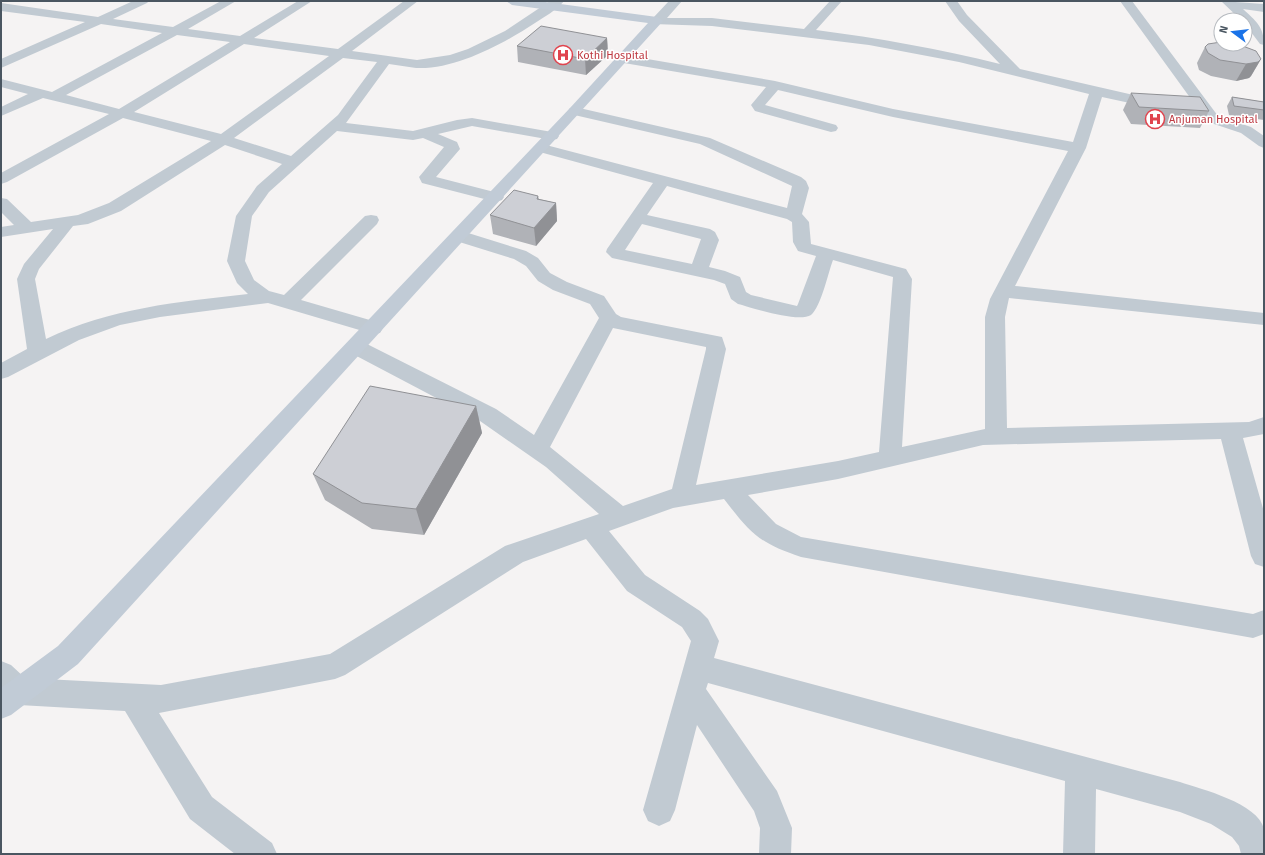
<svg xmlns="http://www.w3.org/2000/svg" width="1265" height="855" viewBox="0 0 1265 855" font-family="'Fira Sans',sans-serif">
  <style>
    .lines { fill: none; stroke-linecap: round; stroke-linejoin: round }
    .street { fill: #c1cad2; fill-rule: evenodd }
    .secondary { fill: #c1cbd6; fill-rule: evenodd }
    .wall { fill: #b0b2b7 }
    .shaded-wall { fill: #909195 }
    .building { fill: #cdcfd5; stroke: #909195 }
    .labels { text-anchor: middle; dominant-baseline: central; stroke-width: 3; stroke-linejoin: round; paint-order: stroke }
    .far-health-label { font-size: 11px; fill: #be3a42; stroke: #fff; text-anchor: start }
  </style>
  <rect width="100%" height="100%" fill="#f5f3f3"/>
  <g class="lines">
    <g class="street">
      <path d="M 133,1 L 149,1 L 147,3 L 113,19 L 173,27 L 221,1 L 236,1 L 188,29 L 240,36 L 298,1 L 312,1 L 254,38 L 338,49 L 404,1 L 418,1 L 352,51 L 417,60 L 450,55 L 468,49 L 505,31 L 550,1 L 564,1 C 557,10 544,17 535,23 C 503,44 455,70 416,68 C 407,67 398,65 389,64 L 346,123 L 413,131 L 457,120 L 472,118 L 552,132 L 557,133 L 559,136 L 557,139 L 552,140 L 472,126 L 438,134 L 457,142 L 460,149 L 436,177 L 502,194 L 504,197 L 502,200 L 496,202 L 422,183 L 419,177 L 444,147 L 423,138 L 413,140 L 337,131 L 269,192 L 252,216 L 245,261 L 254,280 L 269,291 L 284,295 L 365,216 L 371,215 L 377,216 L 379,220 L 377,224 L 301,300 L 380,323 L 383,328 L 380,333 L 373,334 L 268,303 L 160,317 L 120,325 L 79,340 L 8,377 L 1,379 L 1,363 L 27,349 L 17,279 L 24,264 L 53,229 L 1,237 L 1,227 L 14,225 L 1,212 L 1,198 L 7,199 L 31,222 L 78,215 L 109,203 L 211,141 L 123,118 L 7,182 L 1,184 L 1,173 L 109,114 L 43,98 L 1,116 L 1,107 L 28,94 L 1,87 L 1,79 L 52,92 L 162,33 L 101,24 L 1,68 L 1,59 L 85,22 L 1,11 L 1,3 L 98,17 ZM 177,35 L 230,42 L 119,109 L 66,95 ZM 244,44 L 329,56 L 221,134 L 134,112 ZM 343,58 L 377,62 L 338,115 L 291,156 L 234,138 ZM 225,145 L 282,164 L 257,186 L 236,216 L 227,261 L 237,283 L 248,294 C 178,302 110,308 46,339 L 35,279 L 39,269 L 73,226 L 88,224 L 121,211 Z"/>
      <path d="M 669,1 L 682,1 L 667,18 L 712,18 L 804,29 L 830,1 L 842,1 L 816,30 C 878,38 940,49 1000,64 L 959,21 L 945,1 L 957,1 L 967,15 L 1020,69 L 1199,110 L 1120,1 L 1132,1 L 1218,116 L 1251,127 L 1264,136 L 1264,148 L 1259,146 L 1241,133 L 1190,116 L 1102,97 L 1086,148 L 1015,286 L 1264,313 L 1264,325 L 1009,298 L 1005,317 L 1007,428 L 1249,422 L 1264,417 L 1264,434 L 1243,438 L 1264,512 L 1264,567 L 1255,564 L 1251,556 L 1221,439 L 983,445 L 838,479 L 748,495 L 776,524 L 801,537 L 1253,614 L 1264,610 L 1264,634 L 1253,638 L 801,557 C 759,543 751,534 724,499 L 673,508 L 609,531 L 645,575 L 700,611 L 708,619 L 719,641 L 714,658 L 1180,782 C 1201,789 1258,803 1264,829 C 1265,837 1264,846 1264,854 L 1241,854 L 1239,846 L 1232,837 L 1211,824 L 1180,812 L 1096,789 L 1095,854 L 1063,854 L 1065,781 L 708,683 L 706,689 L 777,791 L 792,828 L 791,854 L 759,854 L 760,828 L 754,811 L 697,725 L 675,810 L 670,821 L 659,826 L 648,821 L 643,810 L 691,641 L 682,627 L 627,591 L 586,539 L 523,562 L 345,675 L 335,679 L 159,713 L 212,797 L 272,843 L 277,854 L 235,854 L 190,819 L 125,711 L 19,705 L 9,701 L 1,693 L 1,661 L 11,665 L 25,678 L 161,685 L 330,654 L 505,546 L 599,514 L 546,467 L 480,421 L 349,352 L 346,347 L 349,342 L 356,340 L 363,342 L 496,409 L 534,435 L 599,318 L 590,304 L 553,290 L 538,281 L 526,266 L 514,259 L 453,240 L 450,236 L 453,232 L 459,231 L 465,232 L 526,251 L 538,258 L 550,273 L 567,282 L 604,296 L 616,314 L 621,317 L 722,337 L 726,349 L 696,485 L 838,461 L 879,452 L 893,277 L 833,260 C 828,273 821,307 811,315 C 798,323 753,308 738,304 L 731,299 L 725,284 L 714,280 L 612,258 L 606,252 L 607,249 L 653,183 L 536,151 L 533,148 L 536,145 L 546,145 L 787,208 L 792,186 L 700,144 L 570,114 L 568,111 L 570,108 L 575,107 L 710,138 L 801,177 L 806,181 L 809,188 L 802,214 L 809,222 L 811,244 L 906,269 L 912,279 L 902,447 L 985,429 L 985,317 L 990,299 L 1068,151 L 893,117 L 778,90 L 765,105 L 836,125 L 838,128 L 836,131 L 831,132 L 755,111 L 751,105 L 766,87 L 624,63 L 617,59 L 624,55 L 775,81 L 893,109 L 1073,142 L 1089,94 L 959,62 L 869,45 L 712,26 L 653,24 L 651,21 L 653,18 ZM 667,186 L 787,219 L 792,222 L 793,242 L 798,251 L 816,256 L 798,304 L 797,306 L 751,295 L 746,292 L 740,277 L 725,271 L 709,267 L 719,240 L 715,232 L 710,229 L 647,215 ZM 642,224 L 701,239 L 692,264 L 625,250 ZM 613,328 L 706,347 L 706,349 L 672,489 L 623,506 L 550,447 Z"/>
      <path d="M 1221,1 L 1264,4 L 1264,12 L 1243,9 C 1256,21 1264,27 1264,45 L 1260,44 L 1245,24 L 1245,20 L 1241,20 Z"/>
    </g>
    <polygon class="secondary" points="506,1 538,1 657,17 663,21 78,664 11,715 1,719 1,688 58,646 570,108 648,23 512,5"/>
  </g>
  <g class="wall">
    <polygon points="528,1 538,1 537,2"/>
    <polygon points="607,38 608,55 586,75 518,62 517,46"/>
    <polygon points="1205,47 1261,59 1251,76 1249,78 1236,81 1211,76 1199,70 1197,63"/>
    <polygon points="1131,93 1209,111 1200,128 1131,124 1123,110"/>
    <polygon points="1232,97 1264,102 1264,120 1229,115 1227,106"/>
    <polygon points="538,196 539,199 556,203 557,221 536,246 493,234 490,215"/>
    <polygon points="476,406 482,433 424,535 372,529 325,500 313,474"/>
  </g>
  <g class="shaded-wall">
    <polygon points="607,38 608,55 586,75 585,59"/>
    <polygon points="1261,59 1251,76 1249,78 1236,81 1246,64"/>
    <polygon points="556,203 557,221 536,246 534,228"/>
    <polygon points="476,406 482,433 424,535 416,509"/>
  </g>
  <g class="building">
    <polygon points="541,26 607,38 585,59 517,46"/>
    <polygon points="1221,42 1221,44 1235,44 1240,45 1256,51 1261,59 1258,62 1246,64 1220,60 1208,53 1205,47 1208,44"/>
    <polygon points="1131,93 1200,97 1209,111 1139,107"/>
    <polygon points="1232,97 1264,102 1264,110 1234,106"/>
    <polygon points="514,190 538,196 537,199 556,203 534,228 490,215"/>
    <polygon points="370,386 476,406 416,509 362,503 313,474"/>
  </g>
  <defs>
    <symbol id="hospital-ring" viewBox="-11 -11 22 22"><circle r="9.5" fill="#fff" stroke="#e0444e" stroke-width="1.5"/><path d="M-5-5h3v3.5h4V-5h3V5h-3V1.5h-4V5h-3Z" fill="#e0444e"/></symbol>
  </defs>
  <g fill-rule="evenodd">
    <use href="#hospital-ring" x="552" y="44" width="22" height="22"/>
    <use href="#hospital-ring" x="1144" y="108" width="22" height="22"/>
  </g>
  <g class="labels">
    <g class="far-health-label">
      <text x="577" y="55">Kothi Hospital</text>
      <text x="1169" y="119">Anjuman Hospital</text>
    </g>
  </g>
  <rect width="1265" height="855" fill="none" stroke="#4a5661" stroke-width="4"/>
  <g transform="translate(1233 32) rotate(285)"><circle r="19" fill="#ffffff" stroke="#b7bbc0"/>
  <path d="M0-3L7 15L0 10L-7 15Z" fill="#1a73e8"/>
  <text y="-6" font-size="11" font-weight="bold" text-anchor="middle" fill="#4a5661">N</text>
  </g>
</svg>
